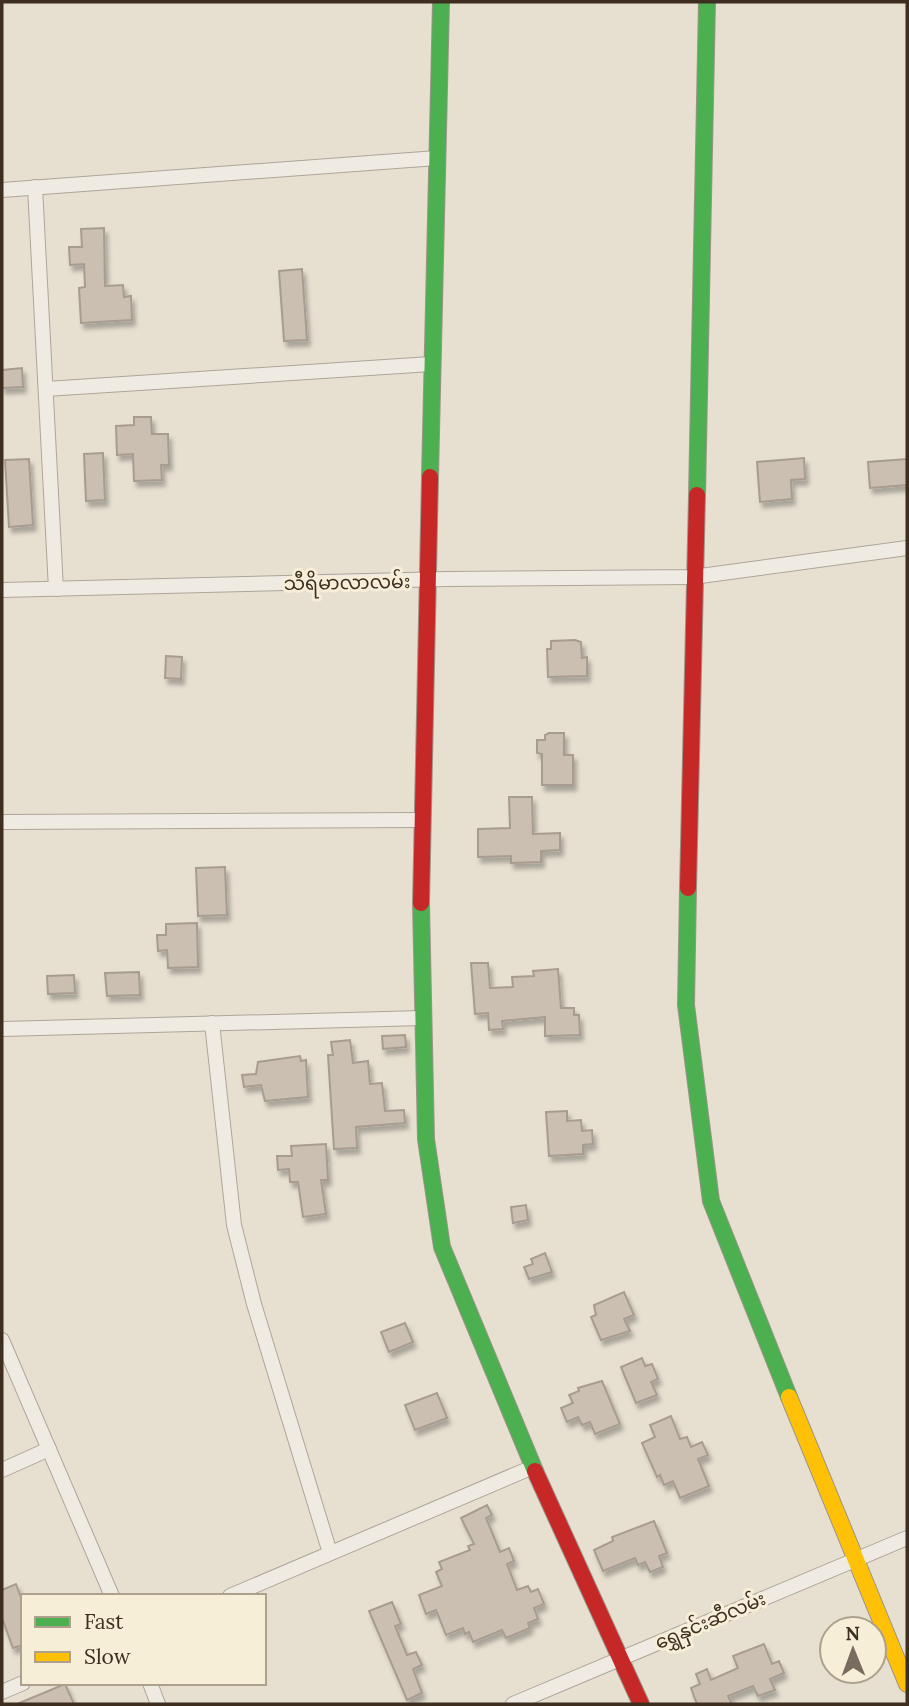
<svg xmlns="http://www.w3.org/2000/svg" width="909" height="1706" viewBox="0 0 909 1706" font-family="Lora,'Noto Sans Myanmar',serif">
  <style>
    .building { fill: #cbbfb2; stroke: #a89c90; stroke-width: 2; filter: url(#shadow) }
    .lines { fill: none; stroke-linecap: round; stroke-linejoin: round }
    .street-casing { stroke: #ada599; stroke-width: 16 }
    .fast-casing { stroke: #9c958a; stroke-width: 18 }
    .slow-casing { stroke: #9c958a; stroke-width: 18 }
    .jam-casing { stroke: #9c958a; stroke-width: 18 }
    .street { stroke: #efebe3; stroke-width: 14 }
    .fast { stroke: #4caf50; stroke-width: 16 }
    .slow { stroke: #ffc107; stroke-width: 16 }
    .jam { stroke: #c62828; stroke-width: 16 }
    .labels { text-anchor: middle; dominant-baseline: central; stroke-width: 6; stroke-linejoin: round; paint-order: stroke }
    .street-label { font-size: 19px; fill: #3d2e20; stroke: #f7eed8 }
  </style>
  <defs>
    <filter id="shadow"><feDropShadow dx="3" dy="5.5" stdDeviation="2" flood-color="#0004"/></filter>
  </defs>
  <rect width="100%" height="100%" fill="#e7e0d1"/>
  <g class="building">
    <polygon points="104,228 105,286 123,285 124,297 131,296 132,320 81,323 79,288 85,287 84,264 70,265 69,247 82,247 81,229"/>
    <polygon points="302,269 307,340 284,341 279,271"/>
    <polygon points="22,368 23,387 2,388 2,370"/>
    <polygon points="134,417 151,417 152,434 168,434 169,465 161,465 162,480 134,481 133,454 117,455 116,426 134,425"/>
    <polygon points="103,453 105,500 86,501 84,454"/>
    <polygon points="804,458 805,479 791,480 792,499 760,502 757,462"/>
    <polygon points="29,459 33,525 9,527 5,460"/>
    <polygon points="907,459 907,485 870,488 868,462"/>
    <polygon points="575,640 581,642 582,658 587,657 587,676 548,677 547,649 551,649 551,641"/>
    <polygon points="166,656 182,657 181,679 165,678"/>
    <polygon points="549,733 564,733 564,755 573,755 573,785 542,785 542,754 537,753 537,740 545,740 545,735"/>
    <polygon points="509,797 532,797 533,834 560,833 560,850 541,851 541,862 511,863 511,856 478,857 478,829 510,828"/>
    <polygon points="225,867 227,915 198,916 196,868"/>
    <polygon points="197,923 198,967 168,968 167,950 158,951 157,935 166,935 166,924"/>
    <polygon points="471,963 488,963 490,988 513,987 512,977 534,976 533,971 558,969 561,1008 574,1008 574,1015 579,1015 580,1035 545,1036 545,1017 502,1021 503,1029 489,1030 488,1013 475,1014"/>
    <polygon points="139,972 140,995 107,996 105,973"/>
    <polygon points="74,975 75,993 48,994 47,976"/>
    <polygon points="405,1035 406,1047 383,1049 382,1036"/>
    <polygon points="350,1040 353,1063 368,1061 370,1084 382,1083 385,1111 404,1110 405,1123 356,1127 357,1148 334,1149 328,1055 333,1055 331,1042"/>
    <polygon points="300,1056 301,1061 306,1060 308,1097 265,1101 261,1085 244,1087 242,1075 256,1074 258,1062"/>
    <polygon points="567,1111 567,1121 581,1120 582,1131 592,1130 593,1144 583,1145 583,1154 549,1156 546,1112"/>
    <polygon points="326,1144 328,1180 321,1180 326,1214 303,1217 298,1182 290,1182 289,1169 278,1170 277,1156 292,1156 291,1146"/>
    <polygon points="526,1205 528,1220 513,1223 511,1207"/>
    <polygon points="545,1253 552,1272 529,1279 524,1267 533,1264 531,1259"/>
    <polygon points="624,1292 634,1315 624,1319 630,1331 601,1340 591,1317 596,1315 594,1305"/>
    <polygon points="405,1323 413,1342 389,1352 381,1332"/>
    <polygon points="642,1358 645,1366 652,1364 658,1379 651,1382 657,1395 636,1403 621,1367"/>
    <polygon points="602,1381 620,1424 595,1434 590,1422 582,1425 578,1417 567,1422 561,1408 573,1403 569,1395 579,1391 578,1388"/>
    <polygon points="437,1393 447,1418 415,1430 405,1405"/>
    <polygon points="671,1416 680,1439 687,1437 691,1447 702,1442 708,1455 698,1459 709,1486 680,1498 673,1481 664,1485 660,1475 657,1477 642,1443 655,1437 650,1425"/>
    <polygon points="487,1505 492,1515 486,1518 500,1552 509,1548 514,1561 507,1564 517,1590 528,1586 531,1592 538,1589 544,1604 534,1608 538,1619 528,1623 530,1628 506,1638 502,1630 473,1642 469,1632 465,1634 463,1628 446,1635 436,1610 426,1614 419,1595 442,1586 436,1572 442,1569 439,1562 470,1550 468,1546 474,1544 461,1518"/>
    <polygon points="654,1521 667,1553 659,1556 663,1567 650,1572 645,1562 638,1565 635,1558 603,1571 594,1550 613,1541 612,1537"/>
    <polygon points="16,1584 23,1603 23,1645 13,1648 2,1618 2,1590"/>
    <polygon points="392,1602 401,1624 395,1626 407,1655 416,1652 422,1665 413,1669 422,1693 407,1700 369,1611"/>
    <polygon points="764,1644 772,1664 779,1661 784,1673 770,1679 775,1690 758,1696 753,1686 728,1696 732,1704 697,1704 691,1688 700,1684 696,1674 707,1669 711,1680 738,1668 733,1656"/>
    <polygon points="65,1684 74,1704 17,1704"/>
  </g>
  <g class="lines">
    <defs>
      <g id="street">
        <polyline points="35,187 56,589"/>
        <polyline points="2,190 437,158"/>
        <polyline points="46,389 431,364"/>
        <polyline points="2,590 447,579 693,577 907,548"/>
        <polyline points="2,822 422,820"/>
        <polyline points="212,1023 234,1225 254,1304 330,1553"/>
        <polyline points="2,1029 423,1018"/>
        <polyline points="2,1340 112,1596"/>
        <polyline points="2,1470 49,1449"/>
        <polyline points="230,1596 533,1467"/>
        <polyline points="150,1683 158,1704"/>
        <polyline points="2,1692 23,1683"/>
        <polyline points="513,1704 907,1538"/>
      </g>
      <g id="fast">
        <polyline points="430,477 441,2"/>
        <polyline points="697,495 707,2"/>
        <polyline points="688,888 686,1005 711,1201 789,1397"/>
        <polyline points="421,903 426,1139 442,1247 535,1471"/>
      </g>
      <polyline id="slow" points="789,1397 907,1684"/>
      <g id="jam">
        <polyline points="688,888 697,495"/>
        <polyline points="421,903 430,477"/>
        <polyline points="535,1471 641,1704"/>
      </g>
    </defs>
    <use href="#street" class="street-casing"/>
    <use href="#fast" class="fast-casing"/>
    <use href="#slow" class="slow-casing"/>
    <use href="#jam" class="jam-casing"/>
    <use href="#street" class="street"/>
    <use href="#fast" class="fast"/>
    <use href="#slow" class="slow"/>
    <use href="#jam" class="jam"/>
  </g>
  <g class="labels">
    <g class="street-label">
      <text transform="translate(347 582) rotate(-1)">သီရိမာလာလမ်း</text>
      <text transform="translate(710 1620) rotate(-23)">ရွှေနှင်းဆီလမ်း</text>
    </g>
  </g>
  <rect width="909" height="1706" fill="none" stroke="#3d2e20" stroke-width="7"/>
  <rect x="21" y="1594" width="245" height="91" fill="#f7eed8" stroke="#ada18e" stroke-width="2"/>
  <rect x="35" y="1617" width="35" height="10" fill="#4caf50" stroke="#ada18e" stroke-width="2"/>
  <text x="84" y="1629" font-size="21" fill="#3d2e20">Fast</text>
  <rect x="35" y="1652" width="35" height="10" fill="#ffc107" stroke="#ada18e" stroke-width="2"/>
  <text x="84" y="1664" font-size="21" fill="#3d2e20">Slow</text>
  <g transform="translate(853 1650) rotate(359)"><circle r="33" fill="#f7eed8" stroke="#ada18e" stroke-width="2"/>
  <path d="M0-5L12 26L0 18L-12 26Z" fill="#786c5e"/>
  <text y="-10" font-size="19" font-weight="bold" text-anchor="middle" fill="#3d2e20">N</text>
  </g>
</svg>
